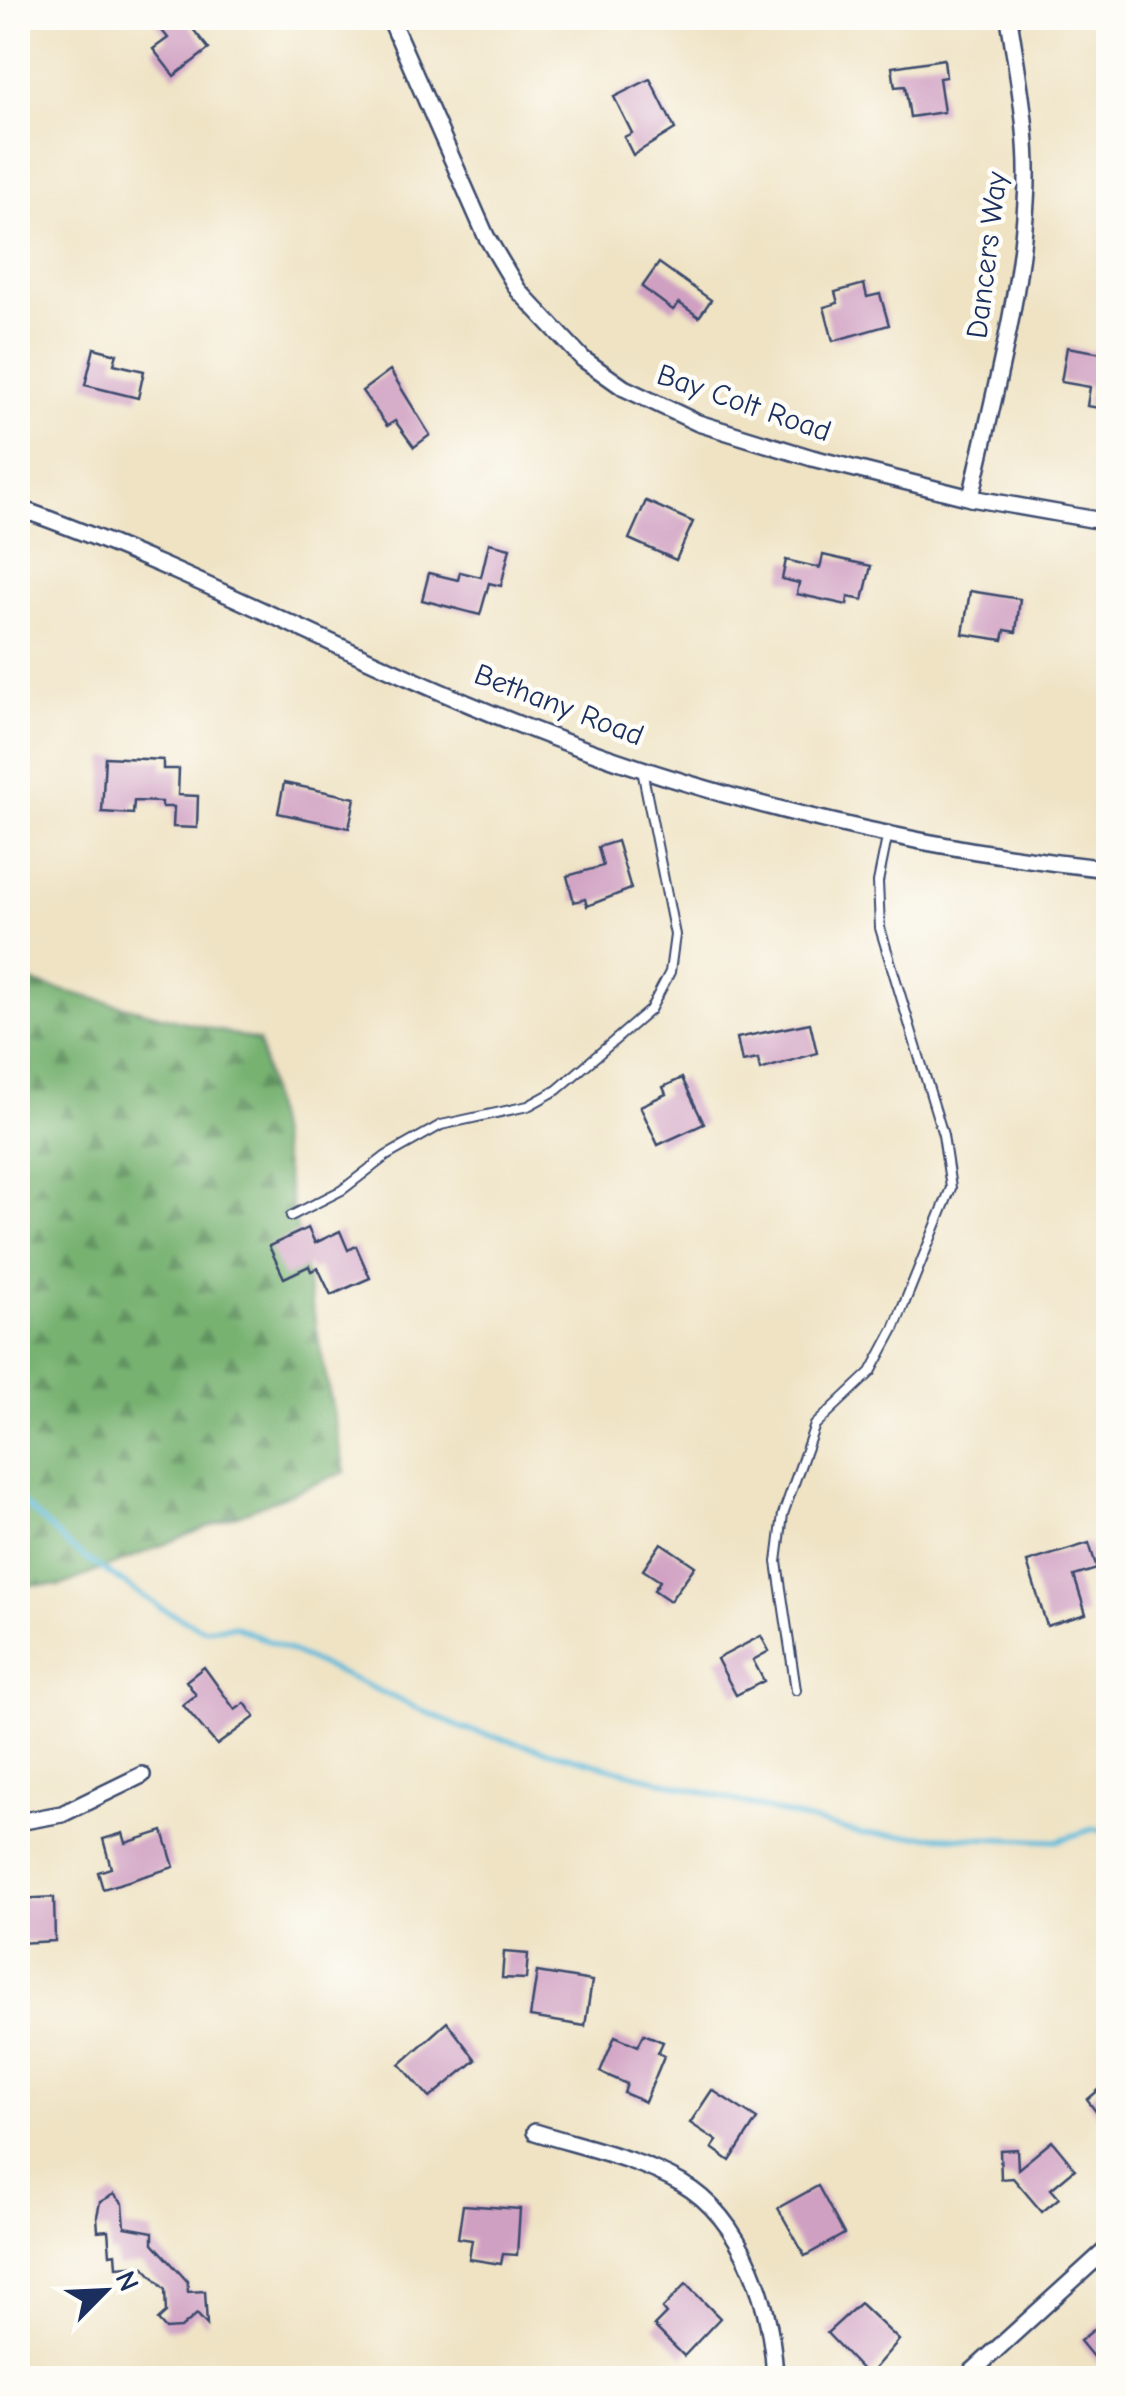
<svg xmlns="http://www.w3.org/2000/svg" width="1126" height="2396" viewBox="0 0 1126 2396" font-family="'Comic Neue',sans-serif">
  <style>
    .forest { fill: url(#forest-firs); stroke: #497068; stroke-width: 2.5 }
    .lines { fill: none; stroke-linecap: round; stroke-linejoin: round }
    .stream { stroke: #5cb9da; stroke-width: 5 }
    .building { fill: #d0a0c2 }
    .service-casing { stroke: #3b4a6d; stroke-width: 12 }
    .minor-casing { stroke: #3b4a6d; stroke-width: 20 }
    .service { stroke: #fff; stroke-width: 8 }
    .minor { stroke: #fff; stroke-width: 15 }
    .labels { text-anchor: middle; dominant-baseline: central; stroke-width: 9; stroke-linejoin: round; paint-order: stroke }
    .street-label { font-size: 30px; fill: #1b2f5e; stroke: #fdfcf7 }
  </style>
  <defs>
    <pattern id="forest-firs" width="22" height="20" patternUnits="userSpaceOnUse" patternTransform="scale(2.5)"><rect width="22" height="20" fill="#77b271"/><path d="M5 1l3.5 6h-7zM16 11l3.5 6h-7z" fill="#619160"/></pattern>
  </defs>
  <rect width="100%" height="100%" fill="#fdfcf7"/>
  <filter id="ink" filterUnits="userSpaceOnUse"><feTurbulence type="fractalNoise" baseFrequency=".01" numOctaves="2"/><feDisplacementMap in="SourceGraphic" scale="20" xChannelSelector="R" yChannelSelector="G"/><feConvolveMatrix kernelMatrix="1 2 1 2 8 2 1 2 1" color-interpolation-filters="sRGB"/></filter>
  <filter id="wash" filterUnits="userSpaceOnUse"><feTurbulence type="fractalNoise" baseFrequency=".0048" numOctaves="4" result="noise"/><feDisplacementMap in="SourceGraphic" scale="40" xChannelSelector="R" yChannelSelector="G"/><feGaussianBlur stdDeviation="2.25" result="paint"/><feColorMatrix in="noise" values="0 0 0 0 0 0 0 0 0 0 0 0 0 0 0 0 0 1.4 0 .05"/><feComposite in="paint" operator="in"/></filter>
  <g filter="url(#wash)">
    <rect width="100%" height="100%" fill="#efe3c4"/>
    <polygon class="forest" points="18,979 259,1041 345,1472 60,1586 18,1584"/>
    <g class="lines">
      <polyline class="stream" points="18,1498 71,1548 161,1608 203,1629 235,1626 461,1728 861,1834 1056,1841 1093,1829 1108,1830"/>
    </g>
    <g id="blocks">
      <g class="building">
        <polygon points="152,18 184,18 209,49 174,76 153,49 168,38"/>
        <polygon points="944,59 946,77 939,78 944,112 910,117 905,86 895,87 892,67"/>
        <polygon points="650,79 675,129 633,155 624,137 632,133 614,97"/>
        <polygon points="659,263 711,300 699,317 679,303 673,310 642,287"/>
        <polygon points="864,284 867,297 880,294 889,325 833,341 824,307 838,303 835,292"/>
        <polygon points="1067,347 1108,354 1106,409 1087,406 1090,387 1061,382"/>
        <polygon points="94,348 117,354 114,364 144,371 138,398 85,385"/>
        <polygon points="390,370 430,435 414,447 395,421 387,426 362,391"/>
        <polygon points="646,501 693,522 676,560 629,539"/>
        <polygon points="489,543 510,548 501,586 489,583 480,615 422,600 429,573 458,580 460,572 481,577"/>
        <polygon points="823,555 871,566 863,600 848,597 847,605 797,594 799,583 782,579 786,560 820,568"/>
        <polygon points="970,591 1020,599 1016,632 1005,630 1003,640 963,634"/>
        <polygon points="105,757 163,760 163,769 179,769 178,795 198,796 197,828 173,827 174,807 162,807 162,802 134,801 133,814 102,812"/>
        <polygon points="284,783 355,798 349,828 278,813"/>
        <polygon points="617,841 631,889 587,906 585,899 574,902 567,876 603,866 598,847"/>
        <polygon points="810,1023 817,1053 760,1070 758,1059 742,1062 737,1038"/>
        <polygon points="682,1078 704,1124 658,1145 640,1106 666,1094 663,1087"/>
        <polygon points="308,1228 315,1243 340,1231 348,1250 356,1246 370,1278 331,1295 318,1268 311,1271 309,1266 284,1278 269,1246"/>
        <polygon points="661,1543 695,1566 670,1601 654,1590 660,1581 643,1570"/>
        <polygon points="1089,1543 1097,1569 1074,1576 1086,1614 1047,1626 1027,1562"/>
        <polygon points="761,1636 769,1651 753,1660 764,1681 736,1695 717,1659"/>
        <polygon points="204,1667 235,1710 245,1703 255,1717 217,1745 183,1705 196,1695 186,1681"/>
        <polygon points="163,1831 174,1867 103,1889 98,1872 111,1868 103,1839 123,1833 126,1843"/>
        <polygon points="54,1897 55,1941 18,1943 18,1899"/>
        <polygon points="504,1952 528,1954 526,1979 502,1978"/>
        <polygon points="537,1972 592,1981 585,2026 530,2017"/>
        <polygon points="447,2022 476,2060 430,2098 400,2064"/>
        <polygon points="644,2034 663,2042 658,2053 664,2056 645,2102 624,2093 627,2084 600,2072 615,2036 638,2046"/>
        <polygon points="1108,2082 1108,2127 1087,2100"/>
        <polygon points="712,2090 757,2119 730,2161 712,2148 717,2141 690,2123"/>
        <polygon points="1052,2141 1075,2169 1051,2189 1059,2198 1042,2212 1013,2178 1001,2179 1000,2150 1017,2149 1018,2169"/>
        <polygon points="818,2186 844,2234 805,2256 778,2208"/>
        <polygon points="114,2194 123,2204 125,2227 153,2232 153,2243 187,2281 188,2292 205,2291 207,2325 197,2314 181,2328 166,2329 158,2320 166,2313 165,2290 142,2265 117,2267 116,2253 110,2254 108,2230 98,2231 97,2216 100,2202"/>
        <polygon points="463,2205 520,2209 517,2255 503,2254 501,2264 469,2259 472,2240 458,2238"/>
        <polygon points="686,2284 720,2318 684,2356 654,2326 666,2314 662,2309"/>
        <polygon points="860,2303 899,2340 868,2376 827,2333"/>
        <polygon points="1108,2318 1108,2375 1080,2341"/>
      </g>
    </g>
  </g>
  <g filter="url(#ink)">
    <use href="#blocks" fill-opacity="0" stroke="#3b4a6d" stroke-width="2.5"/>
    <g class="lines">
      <defs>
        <g id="service">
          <polyline points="291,1216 342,1190 386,1156 441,1125 528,1106 557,1090 650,1010 670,972 675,935 642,770"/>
          <polyline points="796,1690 777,1562 783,1514 815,1425 871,1372 894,1329 951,1188 943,1135 880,928 878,882 888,833"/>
        </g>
        <g id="minor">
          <polyline points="390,18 486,236 518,290 583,359 624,388 698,423 812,458 971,498 1108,522"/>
          <path d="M 971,498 C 992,401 1020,302 1026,202 C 1031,140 1018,78 1009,18"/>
          <path d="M 18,508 C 191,569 352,659 523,726 C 704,798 915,849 1108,869"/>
          <polyline points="18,1822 62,1814 142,1775"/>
          <path d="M 535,2132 C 583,2147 637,2158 681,2183 C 745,2220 772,2309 775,2378"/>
          <polyline points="965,2378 1108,2248"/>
        </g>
      </defs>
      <use href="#service" class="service-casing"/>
      <use href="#minor" class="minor-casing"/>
      <use href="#service" class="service"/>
      <use href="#minor" class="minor"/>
    </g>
  </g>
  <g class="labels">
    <g class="street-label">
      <text transform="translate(987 255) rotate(-83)">Dancers Way</text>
      <text transform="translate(744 403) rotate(19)">Bay Colt Road</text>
      <text transform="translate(559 705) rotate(21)">Bethany Road</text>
    </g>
  </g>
  <rect width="1126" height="2396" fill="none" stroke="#fdfcf7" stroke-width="60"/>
  <g transform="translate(105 2291) rotate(66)" stroke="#fdfcf7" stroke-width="8" paint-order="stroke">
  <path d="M0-8L18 38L0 25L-18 38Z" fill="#1b2f5e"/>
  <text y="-15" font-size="28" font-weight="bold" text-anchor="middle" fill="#1b2f5e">N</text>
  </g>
</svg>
